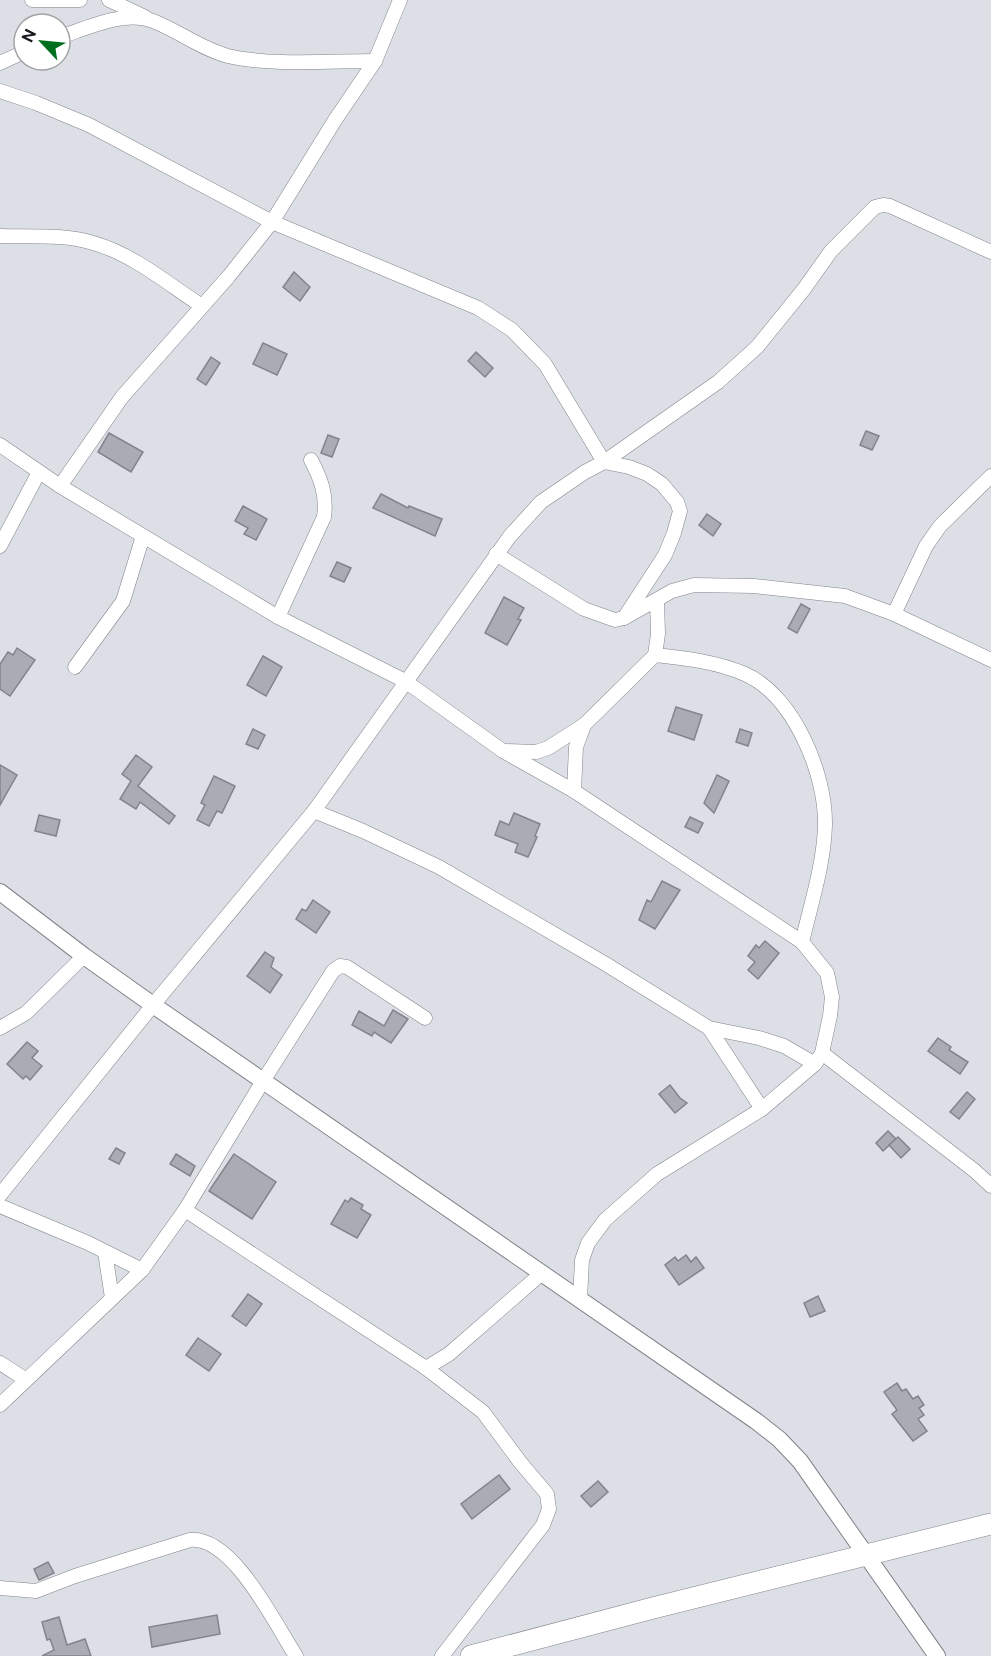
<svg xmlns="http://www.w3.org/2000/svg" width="991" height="1656" viewBox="0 0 991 1656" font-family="'Public Sans',sans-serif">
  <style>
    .building { fill: #abacb3; stroke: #83838b; stroke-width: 1.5 }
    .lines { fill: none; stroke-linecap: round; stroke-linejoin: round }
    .minor-casing { stroke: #81838a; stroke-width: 15 }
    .tertiary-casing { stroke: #81838a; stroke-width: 18 }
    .primary-casing { stroke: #81838a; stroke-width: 22 }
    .minor { stroke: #fff; stroke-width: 14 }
    .tertiary { stroke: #fff; stroke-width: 16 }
    .primary { stroke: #fff; stroke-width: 21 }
  </style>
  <rect width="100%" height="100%" fill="#dcdfe6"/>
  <g class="building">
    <polygon points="294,272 310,287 300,301 283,287"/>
    <polygon points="263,343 287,354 277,375 253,364"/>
    <polygon points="476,352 493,368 485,377 468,361"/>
    <polygon points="211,357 220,363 206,385 197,379"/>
    <polygon points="866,431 879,436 872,450 860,445"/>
    <polygon points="109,433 143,452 131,472 98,452"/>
    <polygon points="328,435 339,439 332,457 321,453"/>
    <polygon points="381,494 408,508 409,506 442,519 435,536 373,508"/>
    <polygon points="243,506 267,519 256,540 244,534 248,528 235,521"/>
    <polygon points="707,514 721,524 713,536 699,525"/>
    <polygon points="337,562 351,568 344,582 330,576"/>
    <polygon points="504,597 524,608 518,619 521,620 507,645 485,633"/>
    <polygon points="801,604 810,609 797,633 788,628"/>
    <polygon points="17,648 35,660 10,696 0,689 0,664 8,652 13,655"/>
    <polygon points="263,656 282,667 266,696 247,685"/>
    <polygon points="676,707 702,715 694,740 668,731"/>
    <polygon points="253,729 265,735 258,749 246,744"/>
    <polygon points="740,729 752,733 748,746 736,742"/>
    <polygon points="136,755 152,767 138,786 175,816 169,824 140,802 136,809 120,799 131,781 122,774"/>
    <polygon points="0,765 17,775 0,805"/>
    <polygon points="717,775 729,781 714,813 704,803"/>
    <polygon points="214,776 235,786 222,813 217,811 209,826 197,820 205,805 201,803"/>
    <polygon points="514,813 540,824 535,836 537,837 528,857 515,852 518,844 495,835 500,821 509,825"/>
    <polygon points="39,815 60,820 56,836 35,831"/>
    <polygon points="690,817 703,823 698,833 685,827"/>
    <polygon points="662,881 680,890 655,929 639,920 647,900 651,902"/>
    <polygon points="313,900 330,912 316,933 296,919 302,909 306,911"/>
    <polygon points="765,941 779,953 758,979 748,970 755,962 748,956 756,945 759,948"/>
    <polygon points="265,952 274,958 271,967 282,975 270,993 247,976"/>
    <polygon points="393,1010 408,1019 391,1043 374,1032 372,1036 352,1025 359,1011 384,1026"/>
    <polygon points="938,1038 951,1047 949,1050 968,1062 960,1074 928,1051"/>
    <polygon points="27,1042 38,1051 32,1058 42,1066 30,1080 26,1076 23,1079 7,1064"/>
    <polygon points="670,1085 680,1098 687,1103 675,1113 659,1094"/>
    <polygon points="967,1092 975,1099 959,1119 950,1112"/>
    <polygon points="888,1131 896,1139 883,1151 876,1143"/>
    <polygon points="898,1137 910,1149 901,1158 889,1145"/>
    <polygon points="116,1148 125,1153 119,1164 109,1159"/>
    <polygon points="176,1154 195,1166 190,1176 170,1164"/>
    <polygon points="234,1154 276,1182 252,1219 209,1191"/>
    <polygon points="351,1198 363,1205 361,1209 371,1215 357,1238 331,1224 345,1200 348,1202"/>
    <polygon points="686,1255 691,1262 696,1257 704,1268 679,1285 665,1265 675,1257 678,1261"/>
    <polygon points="248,1294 262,1304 246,1326 232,1316"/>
    <polygon points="818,1296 825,1311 810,1317 804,1303"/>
    <polygon points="198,1338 221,1354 209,1371 186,1355"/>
    <polygon points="897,1383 902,1391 906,1389 913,1399 918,1396 924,1405 919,1408 924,1415 918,1419 927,1431 913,1441 892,1414 897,1410 884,1392"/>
    <polygon points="499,1475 510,1489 472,1519 461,1504"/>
    <polygon points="598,1481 608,1492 591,1507 581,1496"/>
    <polygon points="48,1562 54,1573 39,1580 34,1569"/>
    <polygon points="217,1615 220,1634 152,1647 149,1627"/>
    <polygon points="59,1617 67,1645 85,1639 91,1656 42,1656 54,1650 50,1639 47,1640 42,1622"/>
  </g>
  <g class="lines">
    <defs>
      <g id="minor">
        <polyline points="32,0 80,0"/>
        <polyline points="109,0 145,17"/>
        <path d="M 60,37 C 87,28 124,10 153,21 C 179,31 201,49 228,56 C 271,66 330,61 375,61"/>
        <polyline points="0,63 24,52"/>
        <polyline points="0,91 36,103 89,125 272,222 478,308 512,330 545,364 604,462 718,382 757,347 804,289 831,251 875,207 883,205 890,206 991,252"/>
        <path d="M 0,236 C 30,237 64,234 93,243 C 133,254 168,284 202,306"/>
        <polyline points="0,445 60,486 278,617 405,681 503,751 574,791 802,942 827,973 832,997 830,1016 822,1053 815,1064 762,1109 657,1174 605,1220 588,1243 582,1260 580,1299"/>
        <polyline points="60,486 122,397 229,276 272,222 335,120 375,61 400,0"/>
        <polyline points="0,546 39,472"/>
        <polyline points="496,554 584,609 615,620 624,618 672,591 694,585 754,586 845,596 894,614 991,660"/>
        <polyline points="894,614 926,546 940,526 991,476"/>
        <path d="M 278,617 L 324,517 C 327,495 321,479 311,460"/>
        <path d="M 655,655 C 685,658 717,662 745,674 C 794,696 826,774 825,825 C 824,864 811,904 802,942"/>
        <polyline points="75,667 123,601 143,536"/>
        <polyline points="505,751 536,752 548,748 584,725"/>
        <polyline points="574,791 576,747 584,725 655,655 658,634 657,600"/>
        <polyline points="314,811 363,831 439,867 604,963 709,1028 759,1038 784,1046 815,1064"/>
        <polyline points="0,1028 26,1013 84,956"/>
        <polyline points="709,1028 762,1109"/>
        <polyline points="822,1053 975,1171 991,1186"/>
        <polyline points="0,1195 153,1005 314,811 510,536 541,502 585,472 604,462 629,467 647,474 662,484 677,502 680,511 674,533 665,555 624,618"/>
        <polyline points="0,1206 88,1243 142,1270"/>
        <polyline points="185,1210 263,1081 333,971 340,966 347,967 425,1018"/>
        <polyline points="105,1252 112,1298"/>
        <polyline points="0,1363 25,1379"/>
        <polyline points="426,1368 449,1354 542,1273"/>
        <polyline points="0,1405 142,1270 185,1210 426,1368 483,1412 520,1462 547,1494 549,1509 543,1525 442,1656"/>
        <path d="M 0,1588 L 36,1591 L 75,1576 L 190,1540 C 233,1536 275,1624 296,1656"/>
      </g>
      <polyline id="tertiary" points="0,892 84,956 153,1005 756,1421 779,1439 800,1461 937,1656"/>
      <polyline id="primary" points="471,1656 653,1608 991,1524"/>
    </defs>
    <use href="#minor" class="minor-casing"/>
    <use href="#tertiary" class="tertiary-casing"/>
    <use href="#primary" class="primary-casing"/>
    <use href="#minor" class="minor"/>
    <use href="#tertiary" class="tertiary"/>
    <use href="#primary" class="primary"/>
  </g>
  <g transform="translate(42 42) rotate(296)"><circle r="28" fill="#ffffff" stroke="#a2a3a4" stroke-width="1.5"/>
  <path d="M0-4.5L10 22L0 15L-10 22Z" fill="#006e1f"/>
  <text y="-9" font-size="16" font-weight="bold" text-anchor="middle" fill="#17181b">N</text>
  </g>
</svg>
